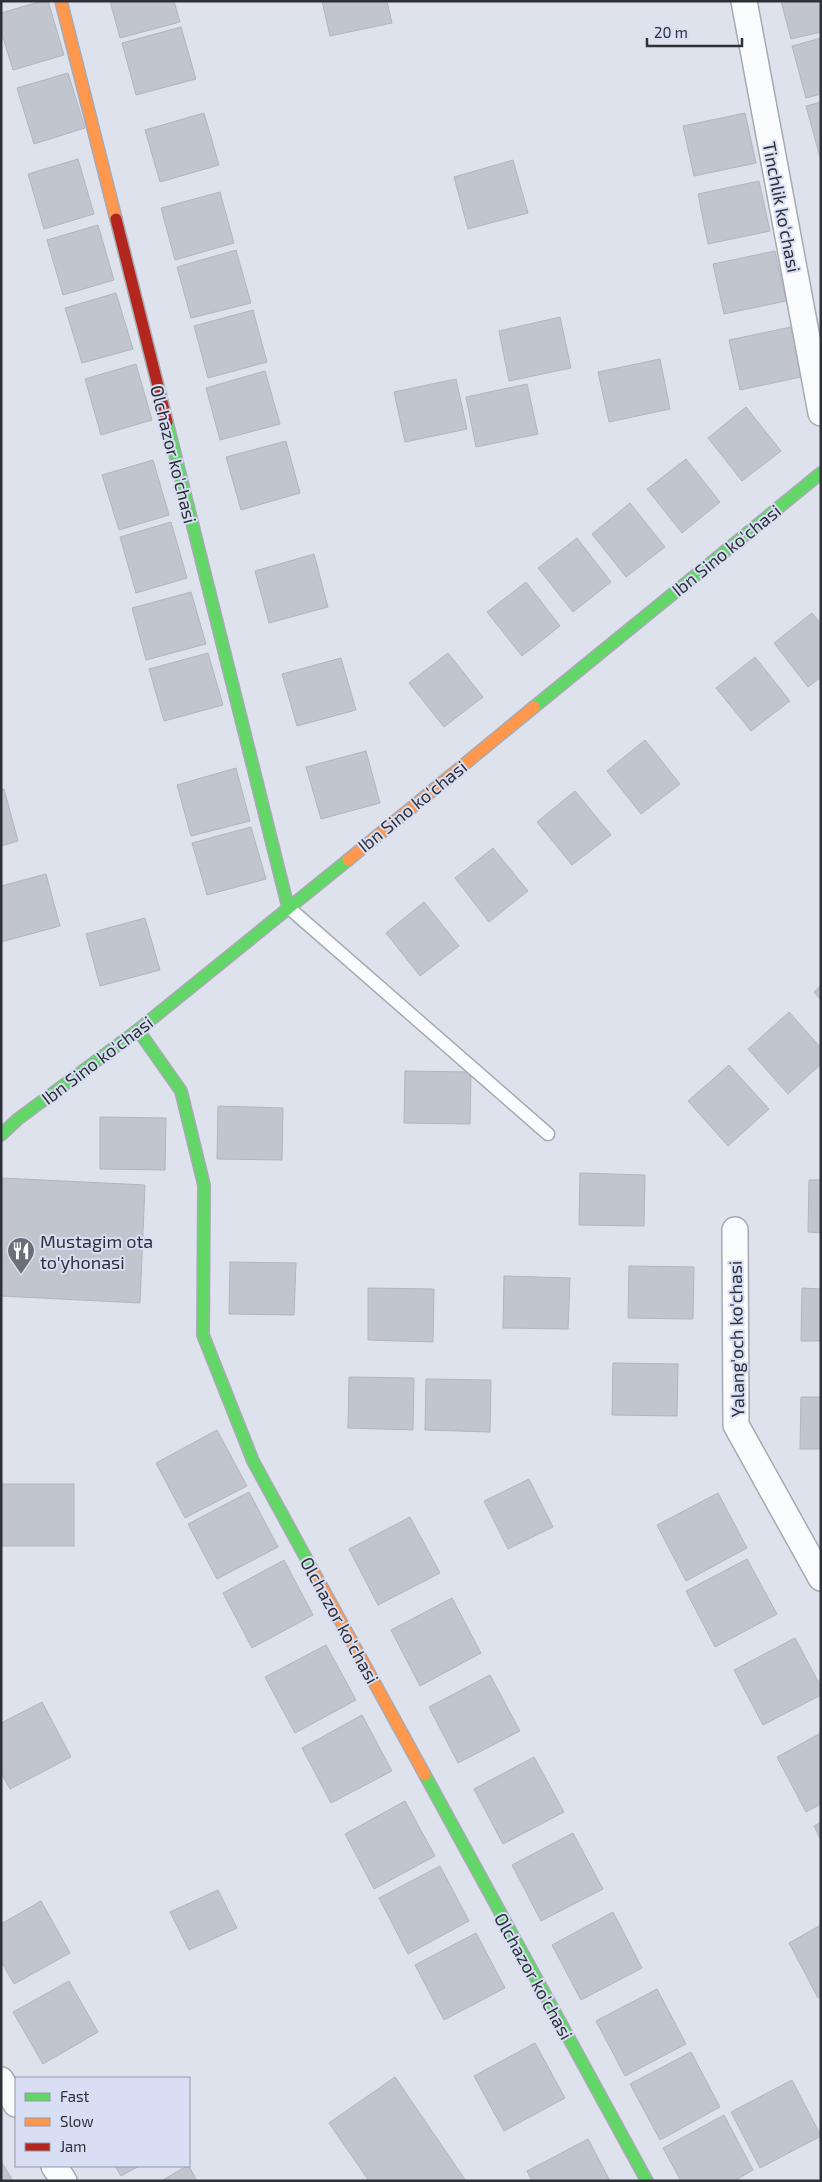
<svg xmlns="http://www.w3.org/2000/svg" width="822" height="2182" viewBox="0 0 822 2182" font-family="'Exo 2',sans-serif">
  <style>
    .building { fill: #c1c5ce; stroke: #b3b5be }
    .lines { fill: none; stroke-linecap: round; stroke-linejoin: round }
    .lane-casing { stroke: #a7aab2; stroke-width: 15 }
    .street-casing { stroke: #a7aab2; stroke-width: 28 }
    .fast-casing { stroke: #a7aab2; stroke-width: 14 }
    .slow-casing { stroke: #a7aab2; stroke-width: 14 }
    .jam-casing { stroke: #a7aab2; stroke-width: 14 }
    .lane { stroke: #fafbfc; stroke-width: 12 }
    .street { stroke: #fafbfc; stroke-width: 25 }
    .fast { stroke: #63d668; stroke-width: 11 }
    .slow { stroke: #ff974d; stroke-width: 11 }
    .jam { stroke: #b3261e; stroke-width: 11 }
    .labels { text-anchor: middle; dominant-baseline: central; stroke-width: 4; stroke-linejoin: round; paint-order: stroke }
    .street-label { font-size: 18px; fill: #2e3038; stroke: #d8def3 }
    .poi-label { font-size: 18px; fill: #2e3038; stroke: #d8def3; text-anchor: start }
  </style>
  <rect width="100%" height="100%" fill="#dee2ed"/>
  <g class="building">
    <polygon points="42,1 48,1 64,55 13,70 1,31 1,13"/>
    <polygon points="110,1 174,1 180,22 120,38"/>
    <polygon points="322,1 387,1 392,23 330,36"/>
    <polygon points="781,1 821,1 821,32 791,39"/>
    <polygon points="181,27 196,79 136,95 122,43"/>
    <polygon points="821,38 821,94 806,98 792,46"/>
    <polygon points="68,73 85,128 34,144 17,88"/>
    <polygon points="821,102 821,157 820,157 806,106"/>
    <polygon points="204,113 219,165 160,182 145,130"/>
    <polygon points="745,113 756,163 694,176 683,126"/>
    <polygon points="78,159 94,214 44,229 28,174"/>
    <polygon points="513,160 528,213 468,229 454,177"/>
    <polygon points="759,181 770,231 708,244 698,194"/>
    <polygon points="220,192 234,243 175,260 161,208"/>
    <polygon points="98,225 114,280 63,295 47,240"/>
    <polygon points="236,250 251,303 191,318 177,267"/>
    <polygon points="775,251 786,301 724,314 713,264"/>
    <polygon points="116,293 133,349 82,363 65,308"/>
    <polygon points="253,310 267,362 208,378 194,326"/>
    <polygon points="560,317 571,368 509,381 499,331"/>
    <polygon points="791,327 801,377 740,390 729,340"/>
    <polygon points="660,359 670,409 609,422 598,372"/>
    <polygon points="136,364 152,420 101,435 85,379"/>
    <polygon points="265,371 280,424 220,440 206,388"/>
    <polygon points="456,379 467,429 405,442 394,392"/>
    <polygon points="527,384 538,434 476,447 466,397"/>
    <polygon points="746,407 781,451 742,481 708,438"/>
    <polygon points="286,441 300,493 241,510 226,457"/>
    <polygon points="686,459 720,502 682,533 647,489"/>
    <polygon points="153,460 169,515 119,530 102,475"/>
    <polygon points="630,503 665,547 626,577 592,534"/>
    <polygon points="171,522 187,578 136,593 120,537"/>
    <polygon points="577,538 611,582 573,612 538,568"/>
    <polygon points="314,554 328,607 269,623 255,571"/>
    <polygon points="526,582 560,626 522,656 487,612"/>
    <polygon points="191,592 206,644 146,660 132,608"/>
    <polygon points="812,613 821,624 821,677 808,687 774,643"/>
    <polygon points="208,653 223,705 164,721 149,669"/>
    <polygon points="448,653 483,697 444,727 409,683"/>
    <polygon points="755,657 790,701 751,731 716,688"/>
    <polygon points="341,658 356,710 297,726 282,674"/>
    <polygon points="645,740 680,784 641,814 607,771"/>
    <polygon points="366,751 380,803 321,819 306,767"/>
    <polygon points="236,768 250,821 191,836 177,785"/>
    <polygon points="4,789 18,841 1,846 1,790"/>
    <polygon points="575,791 611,835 572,865 537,822"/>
    <polygon points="251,827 266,879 207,895 192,843"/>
    <polygon points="493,848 528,891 489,922 455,878"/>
    <polygon points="46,874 60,926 1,942 1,886"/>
    <polygon points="424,902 459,946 420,976 386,933"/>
    <polygon points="145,918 160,970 100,986 86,934"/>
    <polygon points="821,985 821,1000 814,992"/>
    <polygon points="789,1012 821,1048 821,1064 788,1094 748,1049"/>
    <polygon points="729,1065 769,1109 728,1146 688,1101"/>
    <polygon points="405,1071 471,1072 470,1124 404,1123"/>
    <polygon points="218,1106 283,1108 282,1160 217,1159"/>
    <polygon points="100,1117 166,1118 165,1170 100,1169"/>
    <polygon points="580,1173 645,1175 644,1226 579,1225"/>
    <polygon points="1,1178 145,1185 140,1303 1,1296"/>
    <polygon points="809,1180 821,1180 821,1233 808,1232"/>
    <polygon points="230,1262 296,1263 294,1315 229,1314"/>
    <polygon points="629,1266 694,1267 693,1319 628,1318"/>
    <polygon points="504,1276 570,1278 568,1329 503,1328"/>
    <polygon points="368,1288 434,1289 433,1342 368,1340"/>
    <polygon points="802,1288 821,1289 821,1341 801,1341"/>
    <polygon points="613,1363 678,1364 677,1416 612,1415"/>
    <polygon points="349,1377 414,1378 413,1430 348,1428"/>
    <polygon points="426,1379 491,1380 490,1432 425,1430"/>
    <polygon points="801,1397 821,1397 821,1449 800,1449"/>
    <polygon points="217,1430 247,1486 185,1518 156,1463"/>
    <polygon points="529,1479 553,1527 508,1549 484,1501"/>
    <rect x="1" y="1484" width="73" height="62"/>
    <polygon points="249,1492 278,1547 217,1579 188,1524"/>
    <polygon points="718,1493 747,1548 686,1581 657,1525"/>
    <polygon points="410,1517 440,1573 378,1605 349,1549"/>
    <polygon points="747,1559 777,1614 715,1647 686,1591"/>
    <polygon points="284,1560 313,1615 252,1648 223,1593"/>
    <polygon points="452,1598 481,1653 420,1686 391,1630"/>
    <polygon points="795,1638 821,1687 821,1695 763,1725 734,1670"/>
    <polygon points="326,1645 356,1700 295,1733 265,1677"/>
    <polygon points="490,1675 520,1731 458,1763 429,1707"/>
    <polygon points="42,1702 71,1757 10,1789 1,1773 1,1723"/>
    <polygon points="362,1715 392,1771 331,1803 302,1748"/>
    <polygon points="821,1733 821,1804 806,1812 777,1757"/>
    <polygon points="534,1757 564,1812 503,1844 474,1789"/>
    <polygon points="405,1801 435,1856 374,1889 345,1834"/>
    <polygon points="821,1822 821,1840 814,1826"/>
    <polygon points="573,1833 603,1889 541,1921 512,1865"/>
    <polygon points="440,1866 469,1921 408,1954 379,1898"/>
    <polygon points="218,1890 237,1928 189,1950 170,1912"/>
    <polygon points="41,1901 70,1953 14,1984 1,1961 1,1924"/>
    <polygon points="613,1912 642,1968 581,2000 552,1945"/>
    <polygon points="821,1925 821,1996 818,1998 789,1943"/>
    <polygon points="476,1933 505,1988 444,2020 415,1965"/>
    <polygon points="69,1981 98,2032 43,2064 13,2012"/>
    <polygon points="657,1989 686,2044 625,2076 596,2021"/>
    <polygon points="535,2043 565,2098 504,2131 474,2076"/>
    <polygon points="691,2052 720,2107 660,2140 630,2084"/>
    <polygon points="395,2077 466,2181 369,2181 329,2123"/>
    <polygon points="792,2080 821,2136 760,2168 731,2112"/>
    <polygon points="724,2115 753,2170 734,2181 681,2181 663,2148"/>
    <polygon points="588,2139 610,2181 532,2181 527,2171"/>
    <polygon points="1,2161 13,2181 1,2181"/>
    <polygon points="115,2166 139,2166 121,2176"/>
    <polygon points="189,2166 197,2181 161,2181 187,2166"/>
  </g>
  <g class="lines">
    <defs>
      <polyline id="lane" points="288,907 548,1134"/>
      <g id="street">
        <polyline points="744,1 821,413"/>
        <polyline points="735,1230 736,1425 821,1578"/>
        <polyline points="1,2080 16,2104"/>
        <polyline points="54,2166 64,2181"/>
      </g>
      <g id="fast">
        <polyline points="167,422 288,907"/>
        <polyline points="534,707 821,473"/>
        <polyline points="138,1030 181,1091 204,1185 203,1335 253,1461 312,1569"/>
        <polyline points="1,1135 18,1119 138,1030 348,860"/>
        <polyline points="425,1775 647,2181"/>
      </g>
      <g id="slow">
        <polyline points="61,1 116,219"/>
        <polyline points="348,860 534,707"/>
        <polyline points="312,1569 425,1775"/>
      </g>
      <polyline id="jam" points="116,219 167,422"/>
    </defs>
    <use href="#lane" class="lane-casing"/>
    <use href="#street" class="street-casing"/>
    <use href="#fast" class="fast-casing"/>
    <use href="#slow" class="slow-casing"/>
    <use href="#jam" class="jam-casing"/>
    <use href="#lane" class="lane"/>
    <use href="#street" class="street"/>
    <use href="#fast" class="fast"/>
    <use href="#slow" class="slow"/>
    <use href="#jam" class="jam"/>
  </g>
  <defs>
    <symbol id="restaurant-pin" viewBox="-11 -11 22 30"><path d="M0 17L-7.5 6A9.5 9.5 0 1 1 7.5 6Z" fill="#6c6e77" stroke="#d8def3"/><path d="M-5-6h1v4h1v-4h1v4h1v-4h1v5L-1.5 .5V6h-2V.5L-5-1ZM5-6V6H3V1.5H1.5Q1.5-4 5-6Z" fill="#fff"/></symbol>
  </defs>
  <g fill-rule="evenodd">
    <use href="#restaurant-pin" x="5" y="1235" width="32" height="43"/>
  </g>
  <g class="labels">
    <g class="street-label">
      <text transform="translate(782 207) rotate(79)">Tinchlik ko'chasi</text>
      <text transform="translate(174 454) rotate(76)">Olchazor ko'chasi</text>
      <text transform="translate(726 550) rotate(-39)">Ibn Sino ko'chasi</text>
      <text transform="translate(412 806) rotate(-39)">Ibn Sino ko'chasi</text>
      <text transform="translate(97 1060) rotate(-37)">Ibn Sino ko'chasi</text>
      <text transform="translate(736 1339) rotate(-91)">Yalang'och ko'chasi</text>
      <text transform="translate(340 1620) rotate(61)">Olchazor ko'chasi</text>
      <text transform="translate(534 1976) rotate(61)">Olchazor ko'chasi</text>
    </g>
    <g class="poi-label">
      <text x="40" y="1241">Mustagim ota<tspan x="40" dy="21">to'yhonasi</tspan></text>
    </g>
  </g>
  <rect width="822" height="2182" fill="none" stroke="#2e3038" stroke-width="5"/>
  <rect x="15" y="2077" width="175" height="90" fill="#d8def3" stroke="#9498a8"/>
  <rect x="25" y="2093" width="25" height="8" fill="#63d668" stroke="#9498a8"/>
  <text x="60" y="2102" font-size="15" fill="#2e3038">Fast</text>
  <rect x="25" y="2118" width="25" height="8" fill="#ff974d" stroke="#9498a8"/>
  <text x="60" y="2127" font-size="15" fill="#2e3038">Slow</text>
  <rect x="25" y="2143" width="25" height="8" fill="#b3261e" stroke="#9498a8"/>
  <text x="60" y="2152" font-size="15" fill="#2e3038">Jam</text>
  <path d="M647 38v8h95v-8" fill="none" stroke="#2e3038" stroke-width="2.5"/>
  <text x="654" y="38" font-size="15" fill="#2e3038" stroke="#d8def3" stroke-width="4" paint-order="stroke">20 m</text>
</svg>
